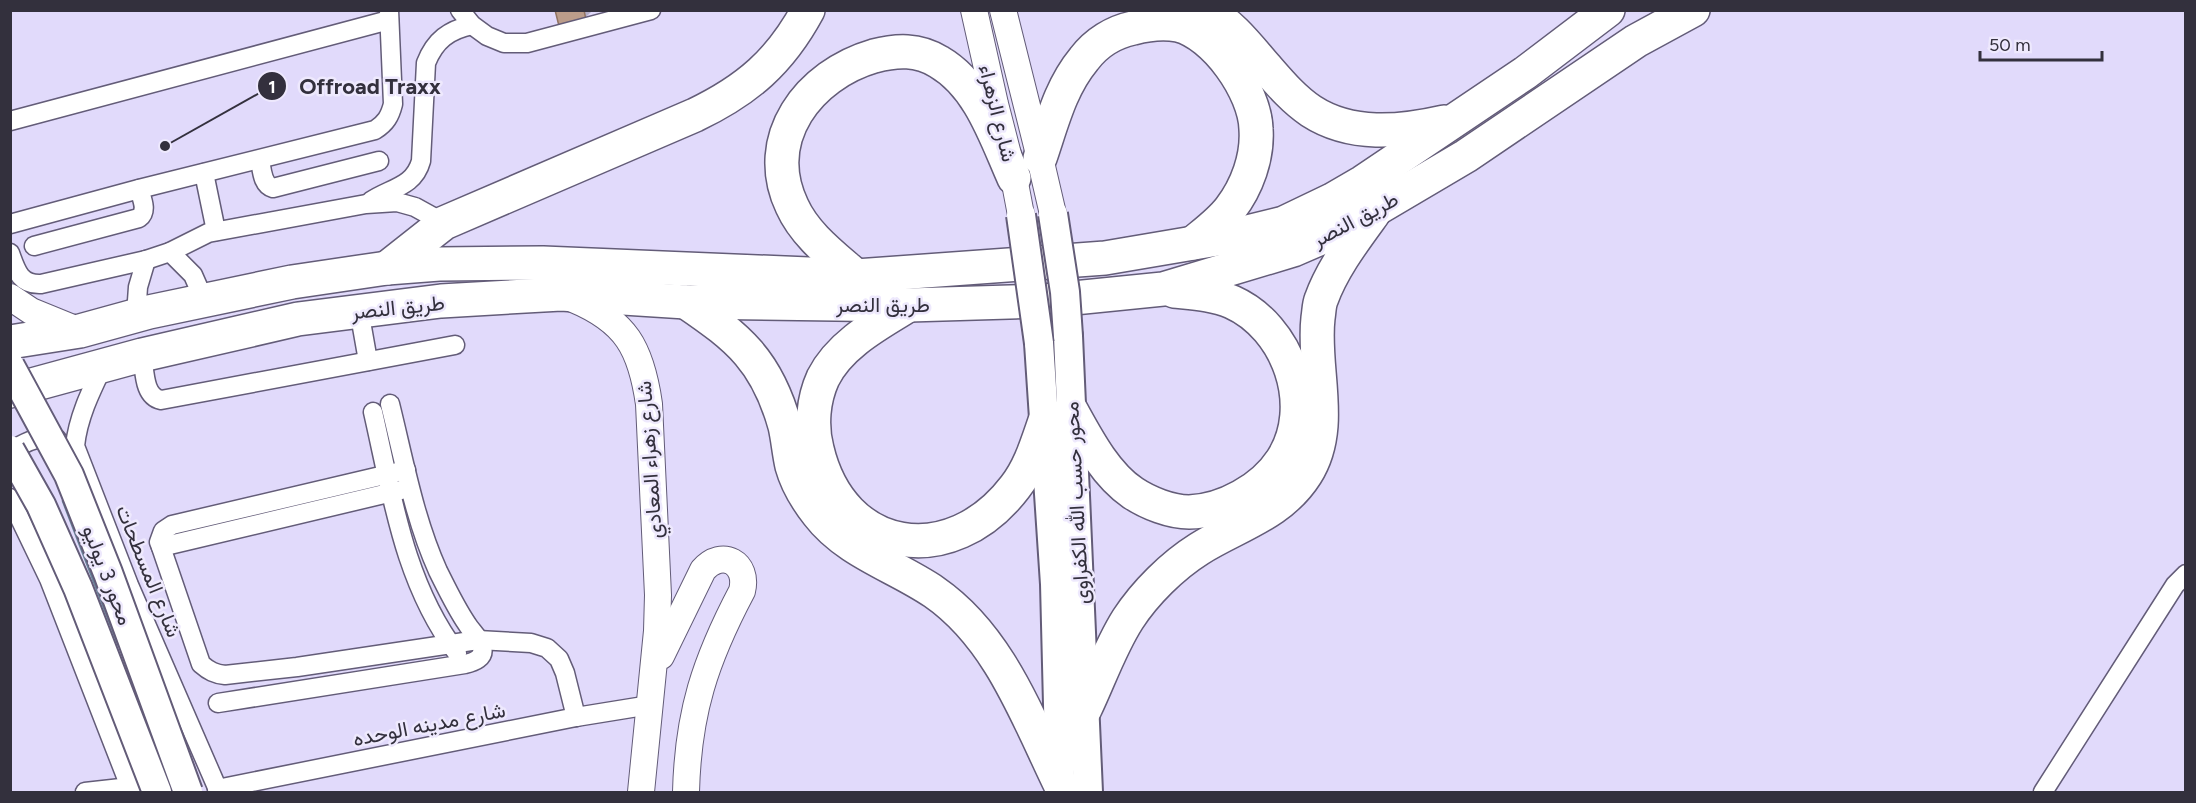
<svg xmlns="http://www.w3.org/2000/svg" width="2196" height="803" viewBox="0 0 2196 803" font-family="Figtree,Vazirmatn,sans-serif">
  <style>
    .shadow { fill: #0003 }
    .lines { fill: none; stroke-linecap: round; stroke-linejoin: round }
    .stream { stroke: #688499; stroke-width: 4.5 }
    .building { fill: #bb9c8a; stroke: #907361; stroke-width: 1.5 }
    .street-casing { stroke: #635c78; stroke-width: 21 }
    .secondary-casing { stroke: #635c78; stroke-width: 28 }
    .primary-casing { stroke: #635c78; stroke-width: 32 }
    .highway-casing { stroke: #635c78; stroke-width: 36 }
    .street { stroke: #fff; stroke-width: 18 }
    .secondary { stroke: #fff; stroke-width: 26 }
    .primary { stroke: #fff; stroke-width: 28 }
    .highway { stroke: #fff; stroke-width: 33 }
    .primary-bridge-casing { stroke: #635c78; stroke-width: 32; stroke-linecap: butt }
    .primary-bridge { stroke: #fff; stroke-width: 28 }
    .labels { text-anchor: middle; dominant-baseline: central; stroke-width: 5; stroke-linejoin: round; paint-order: stroke }
    .street-label { font-size: 21px; fill: #33303d; stroke: #eee9fd }
    .leader { fill: none; stroke: #33303d; stroke-width: 2 }
    .callout-dot { fill: #33303d; stroke: #eee9fd; stroke-width: 2 }
    .mark-label { font-size: 18px; text-anchor: middle; font-weight: bold; fill: #fff }
    .callout-label { font-size: 22px; text-anchor: middle; font-weight: bold; fill: #33303d; stroke: #eee9fd; stroke-width: 5; stroke-linejoin: round; paint-order: stroke }
  </style>
  <rect width="100%" height="100%" fill="#e1dafb"/>
  <polygon class="shadow" points="556,10 593,10 585,18"/>
  <g class="lines">
    <polyline class="stream" points="64,501 119,644"/>
  </g>
  <polygon class="building" points="555,10 584,10 586,20 559,26"/>
  <g class="lines">
    <defs>
      <g id="street">
        <polyline points="460,10 472,25 487,36 504,43 527,43 651,10"/>
        <polyline points="10,121 389,20"/>
        <path d="M 260,160 C 262,170 262,185 273,188 L 379,161"/>
        <polyline points="204,173 216,231"/>
        <path d="M 371,201 C 390,188 414,187 421,161 L 426,63 C 435,40 449,30 472,25"/>
        <path d="M 10,224 L 139,189 L 375,130 C 386,123 390,116 393,104 L 389,10"/>
        <path d="M 34,246 L 139,218 C 148,211 142,199 139,189"/>
        <polyline points="170,252 193,275 204,300"/>
        <path d="M 10,253 C 16,270 20,285 41,284 L 146,260 L 170,252 L 208,233 L 366,204 L 397,202 L 415,207 L 444,223"/>
        <polyline points="359,310 368,361"/>
        <polyline points="136,315 138,287 146,260"/>
        <path d="M 142,355 C 145,370 143,396 161,400 L 455,345"/>
        <path d="M 104,364 C 91,391 78,417 75,446 L 129,585 L 219,792"/>
        <path d="M 373,412 C 392,495 404,583 457,653"/>
        <path d="M 10,452 C 23,443 41,434 57,439"/>
        <path d="M 406,470 L 172,525 L 163,531 L 159,542 L 161,547 L 201,664 C 209,671 215,674 225,675 L 297,667 L 478,640 L 531,643 L 547,648 L 559,659 L 565,673 L 576,717"/>
        <polyline points="10,498 49,579 132,792"/>
        <polyline points="161,547 401,490"/>
        <path d="M 218,703 L 465,664 C 474,662 485,658 482,647 C 480,638 471,631 467,624 C 456,608 447,589 438,571 C 414,518 404,460 390,404"/>
        <polyline points="217,789 576,717 650,705"/>
        <polyline points="85,792 130,787"/>
        <polyline points="2043,792 2175,585 2186,574"/>
      </g>
      <g id="secondary">
        <polyline points="974,10 995,104 1014,178 1021,215"/>
        <polyline points="1003,10 1040,158 1053,214"/>
        <polyline points="10,297 31,311 80,331"/>
        <path d="M 573,299 C 626,321 641,348 649,404 L 658,595 L 657,631 L 641,792"/>
        <path d="M 661,656 L 703,570 C 722,548 749,563 742,591 C 705,661 688,713 686,792"/>
      </g>
      <g id="primary">
        <polyline points="1068,336 1088,792"/>
        <polyline points="1039,343 1055,584 1060,785"/>
      </g>
      <g id="highway">
        <path d="M 1206,10 C 1231,24 1247,45 1265,66 C 1279,82 1293,99 1311,111 C 1351,137 1400,132 1444,122"/>
        <path d="M 1040,158 C 1052,123 1060,88 1084,59 C 1096,43 1114,32 1133,28 C 1148,24 1162,22 1178,25 C 1215,34 1255,91 1256,129 C 1258,157 1247,187 1230,209 C 1220,222 1205,233 1193,243"/>
        <path d="M 387,268 L 444,223 L 695,115 C 747,90 780,62 808,10"/>
        <path d="M 856,276 C 832,255 805,235 792,206 C 760,138 809,75 874,56 C 897,50 918,49 939,62 C 980,86 996,138 1014,178"/>
        <path d="M 686,302 C 739,338 767,361 785,426 C 788,439 789,453 792,466 C 797,484 807,500 818,514 C 847,552 896,566 934,592 C 999,637 1027,716 1060,784"/>
        <path d="M 909,305 C 878,324 840,344 823,378 C 813,400 811,426 817,449 C 842,555 951,571 1015,487 C 1030,468 1037,444 1045,421"/>
        <polyline points="10,342 80,331 149,312 292,282 387,268 439,264 543,263 856,276 1105,258 1223,238 1284,223 1332,200 1363,182 1525,73 1608,10"/>
        <polyline points="10,391 142,355 298,319 441,301 561,294 686,302 909,305 1044,301 1163,289 1293,250 1344,228 1466,156 1636,41 1693,10"/>
        <path d="M 1071,410 C 1087,439 1105,474 1133,493 C 1148,503 1171,512 1189,512 C 1224,511 1263,489 1282,460 C 1317,406 1288,327 1232,302 C 1214,294 1193,293 1174,291"/>
        <path d="M 1085,709 C 1099,680 1110,647 1128,619 C 1145,593 1172,566 1199,549 C 1237,525 1280,515 1306,474 C 1336,427 1312,369 1318,318 C 1319,312 1319,305 1321,300 C 1332,269 1354,240 1373,214"/>
      </g>
    </defs>
    <use href="#street" class="street-casing"/>
    <use href="#secondary" class="secondary-casing"/>
    <use href="#primary" class="primary-casing"/>
    <use href="#highway" class="highway-casing"/>
    <use href="#street" class="street"/>
    <use href="#secondary" class="secondary"/>
    <use href="#primary" class="primary"/>
    <use href="#highway" class="highway"/>
    <defs>
      <g id="primary-bridge">
        <polyline points="1053,214 1065,292 1068,336"/>
        <polyline points="1021,215 1039,343"/>
        <polyline points="10,366 69,475 108,573 188,792"/>
        <polyline points="10,450 41,505 78,588 157,792"/>
      </g>
    </defs>
    <use href="#primary-bridge" class="primary-bridge-casing"/>
    <use href="#primary-bridge" class="primary-bridge"/>
  </g>
  <g class="labels">
    <g class="street-label">
      <text transform="translate(998 113) rotate(76)">شارع الزهراء</text>
      <text transform="translate(1355 219) rotate(-28)">طريق النصر</text>
      <text x="883" y="304">طريق النصر</text>
      <text transform="translate(398 307) rotate(-6)">طريق النصر</text>
      <text transform="translate(649 460) rotate(-94)">شارع زهراء المعادي</text>
      <text transform="translate(1076 503) rotate(-93)">محور حسب الله الكفراوى</text>
      <text transform="translate(149 571) rotate(68)">شارع المسطحات</text>
      <text transform="translate(108 575) rotate(69)">محور 3 يوليو</text>
      <text transform="translate(429 724) rotate(-11)">شارع مدينه الوحده</text>
    </g>
  </g>
  <path class="leader" d="M165 146L272 86"/>
  <g class="callout-dot">
    <circle cx="165" cy="146" r="6"/>
    <circle cx="272" cy="86" r="15"/>
  </g>
  <g class="mark-label">
    <text x="272" y="93">1</text>
  </g>
  <g class="callout-label">
    <text x="370" y="94">Offroad Traxx</text>
  </g>
  <rect width="2196" height="803" fill="none" stroke="#33303d" stroke-width="24"/>
  <path d="M1980 51v9h122v-9" fill="none" stroke="#33303d" stroke-width="3"/>
  <text x="1989" y="51" font-size="18" fill="#33303d" stroke="#eee9fd" stroke-width="4.5" paint-order="stroke">50 m</text>
</svg>
